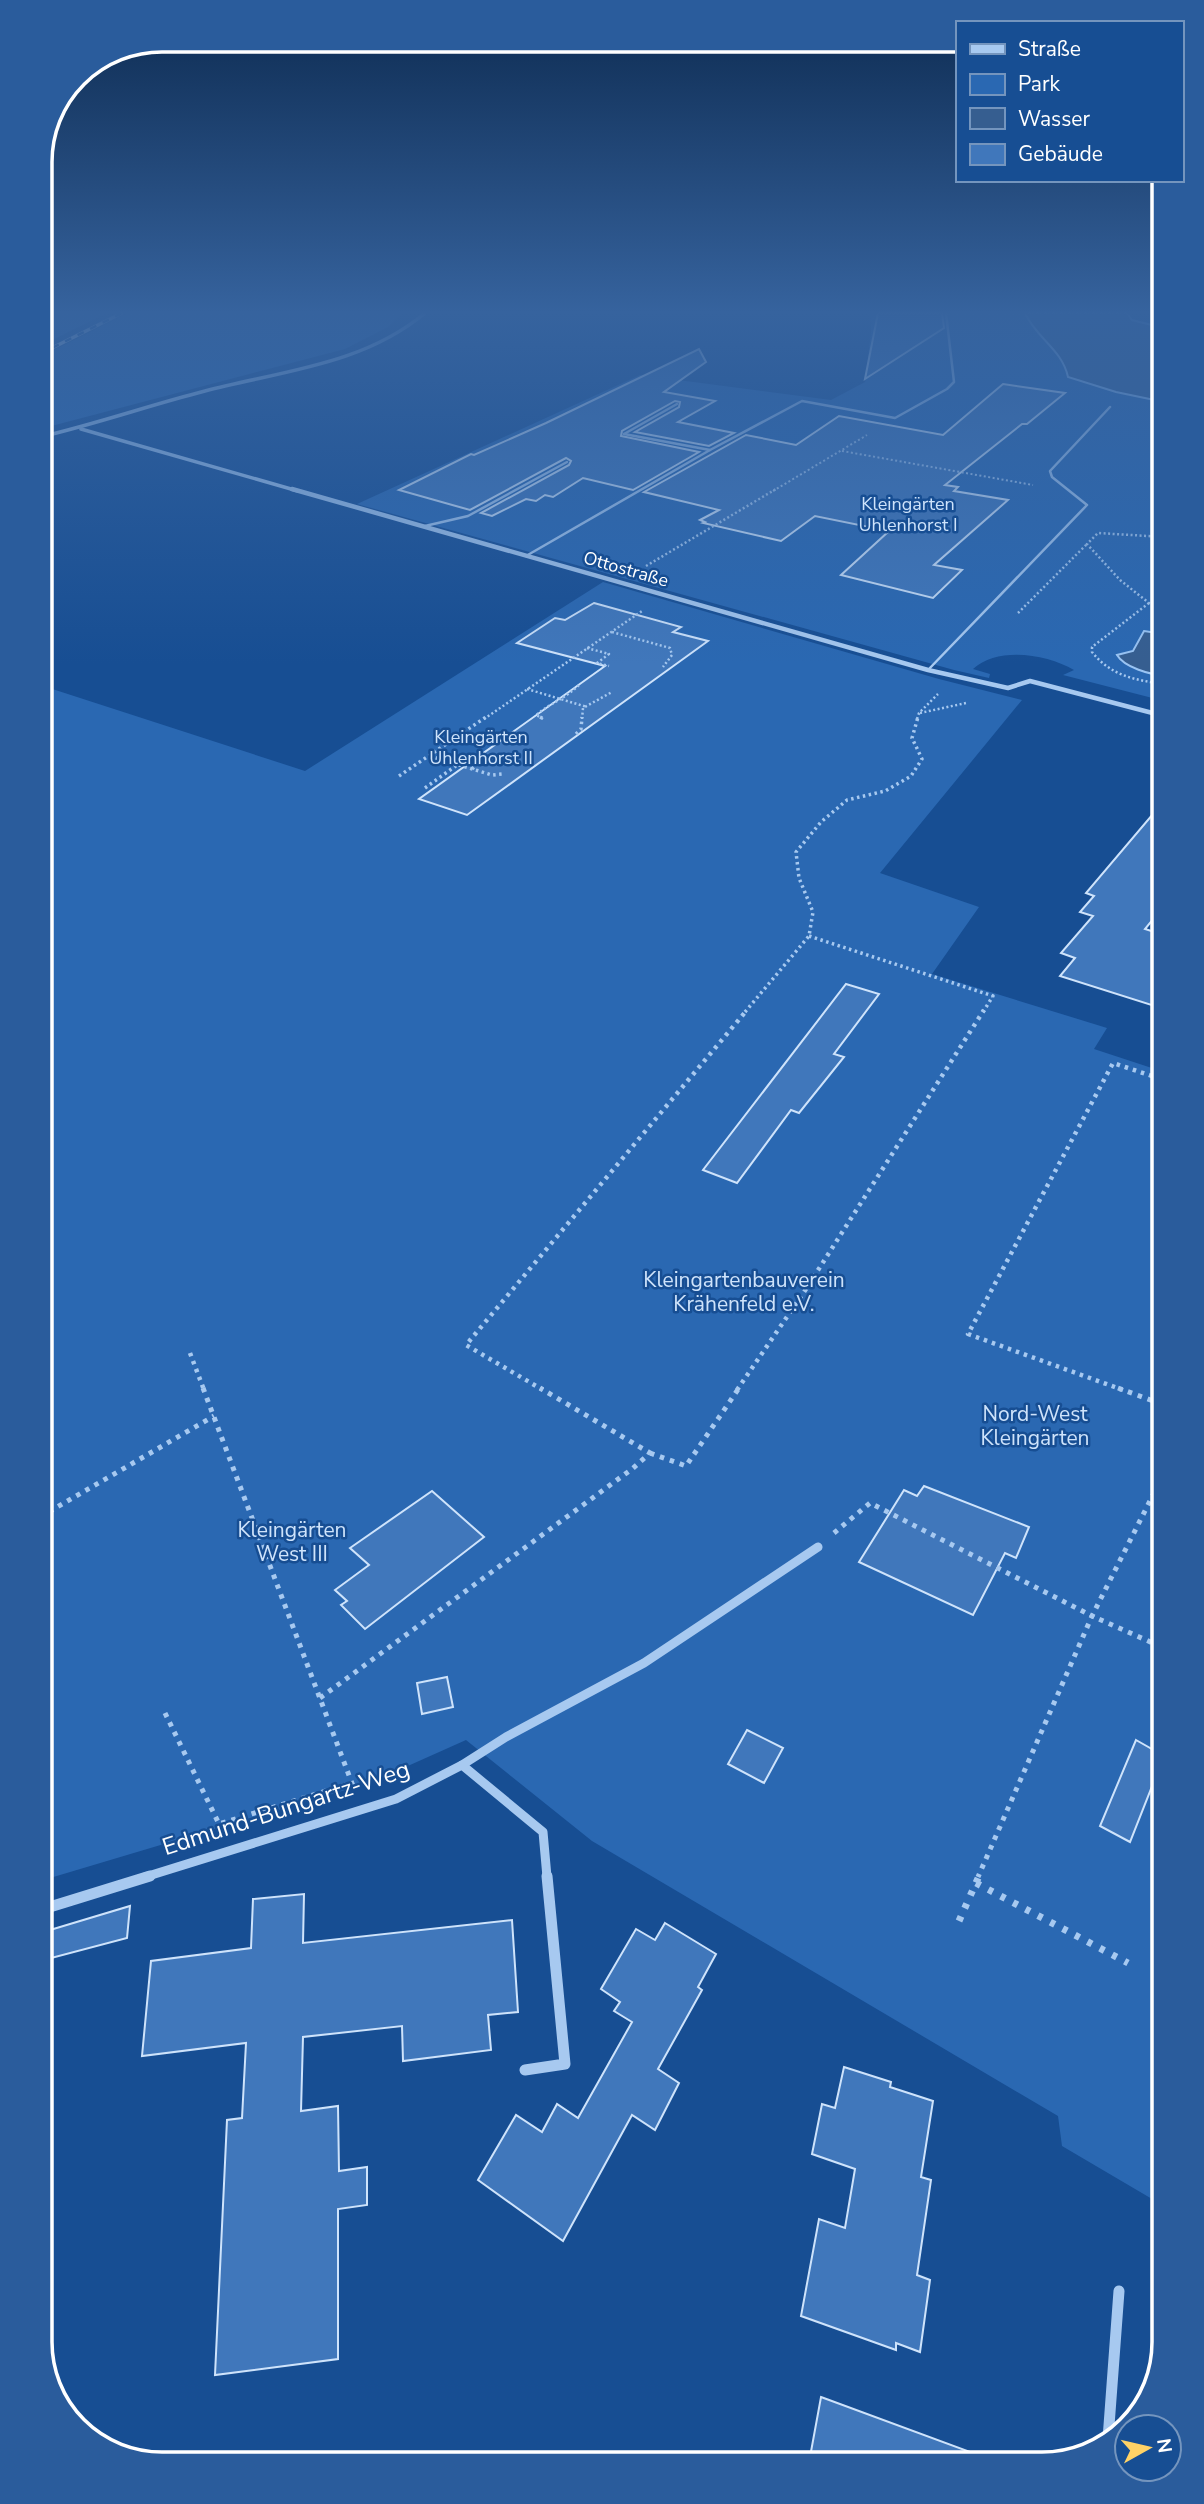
<svg xmlns="http://www.w3.org/2000/svg" width="1204" height="2504" viewBox="0 0 1204 2504" font-family="'Nunito Sans',sans-serif">
  <style>
    .green { fill: #2a68b2 }
    .water { fill: #365e90; stroke: #9ac4f3; stroke-width: 2 }
    .building { fill: #4077bb; stroke: #cee3fb; stroke-width: 2 }
    .lines { fill: none; stroke-linecap: round; stroke-linejoin: round }
    .path-far5 { stroke: #a7c9f0; stroke-width: 2; stroke-dasharray: 2 2.5; stroke-linecap: butt }
    .path-far4 { stroke: #a7c9f0; stroke-width: 2.5; stroke-dasharray: 2 2.5; stroke-linecap: butt }
    .path-far3 { stroke: #a7c9f0; stroke-width: 3.5; stroke-dasharray: 2.5 3.5; stroke-linecap: butt }
    .path-far2 { stroke: #a7c9f0; stroke-width: 4.5; stroke-dasharray: 3.5 5; stroke-linecap: butt }
    .path-far1 { stroke: #a7c9f0; stroke-width: 5; stroke-dasharray: 4.5 6; stroke-linecap: butt }
    .path { stroke: #a7c9f0; stroke-width: 7; stroke-dasharray: 5 9; stroke-linecap: butt }
    .lane { stroke: #a7c9f0; stroke-width: 2.5 }
    .street-far3 { stroke: #a7c9f0; stroke-width: 3.5 }
    .street-far2 { stroke: #a7c9f0; stroke-width: 4.5 }
    .street-far1 { stroke: #a7c9f0; stroke-width: 9 }
    .street { stroke: #a7c9f0; stroke-width: 11 }
    .rail-casing { stroke: #fff; stroke-width: 3.5 }
    .rail { stroke: #174e93; stroke-width: 2.5; stroke-dasharray: 7; stroke-linecap: butt }
    .labels { text-anchor: middle; dominant-baseline: central; stroke-width: 5; stroke-linejoin: round; paint-order: stroke }
    .far-park-label { font-size: 18px; fill: #cee3fb; stroke: #174e93 }
    .far-street-label { font-size: 18px; fill: #fff; stroke: #174e93 }
    .park-label { font-size: 21px; fill: #cee3fb; stroke: #174e93 }
    .near-street-label { font-size: 24px; fill: #fff; stroke: #174e93 }
    .rim { fill: none; stroke: #fff; stroke-width: 3.5 }
  </style>
  <rect width="100%" height="100%" fill="#174e93"/>
  <g class="green">
    <polygon points="40,313 107,313 40,346"/>
    <polygon points="128,313 402,313 388,327 345,349 40,429 40,357"/>
    <path d="M 870,313 L 1025,313 C 1036,338 1062,349 1068,377 L 1116,392 L 1164,402 L 1164,466 L 1158,469 L 1164,475 L 1164,634 L 1144,631 L 1133,651 L 1118,655 L 1120,661 L 1154,675 L 1164,675 L 1164,701 L 1063,675 L 1074,670 C 1047,654 998,646 973,669 L 990,674 L 989,678 L 954,670 L 357,504 L 640,375 L 831,400 L 865,382 L 871,332 Z"/>
    <polygon points="603,582 939,679 1022,700 880,873 979,907 932,974 1107,1028 1094,1049 1164,1072 1164,2206 1062,2146 1058,2116 592,1841 466,1740 372,1782 40,1881 40,685 305,771"/>
  </g>
  <g class="water">
    <path d="M 1025,313 L 1127,313 L 1132,320 L 1164,328 L 1164,402 L 1116,392 L 1068,377 C 1062,349 1036,338 1025,313 Z"/>
    <path d="M 1144,631 L 1164,634 L 1164,675 C 1150,675 1124,667 1117,655 L 1133,651 Z"/>
  </g>
  <g class="building">
    <polygon points="878,313 942,313 944,328 865,379"/>
    <polygon points="699,349 706,362 664,392 715,401 678,422 734,433 709,446 635,432 679,407 680,402 675,401 622,431 621,436 699,452 633,490 583,478 553,497 545,495 536,501 526,499 492,516 481,513 569,465 571,461 566,458 470,510 399,490 471,454 474,455 546,423"/>
    <polygon points="1003,384 1065,393 1027,424 1022,424 945,485 958,487 954,491 1008,500 934,565 962,570 933,598 841,575 889,531 815,516 781,541 703,523 705,522 700,520 719,510 644,492 746,435 796,445 839,416 943,435"/>
    <polygon points="594,603 681,627 673,632 708,641 467,815 419,799 605,666 517,643 555,618 565,620"/>
    <polygon points="1164,801 1164,906 1145,929 1164,935 1164,1009 1060,976 1075,958 1061,953 1093,916 1080,912 1094,896 1086,893"/>
    <polygon points="846,984 879,994 834,1054 844,1057 799,1113 791,1110 737,1183 703,1170"/>
    <polygon points="924,1486 1029,1527 1016,1558 1005,1553 973,1615 859,1562 904,1490 917,1496"/>
    <polygon points="432,1491 484,1537 365,1629 341,1605 347,1601 335,1590 369,1565 350,1548"/>
    <polygon points="447,1677 453,1707 422,1714 417,1683"/>
    <polygon points="747,1730 783,1748 764,1783 728,1764"/>
    <polygon points="1136,1740 1164,1756 1130,1842 1100,1826"/>
    <polygon points="304,1894 303,1943 512,1920 518,2012 488,2015 491,2050 403,2061 402,2026 303,2037 301,2111 338,2106 339,2171 367,2167 367,2205 338,2209 338,2359 215,2375 227,2120 242,2118 246,2043 142,2056 151,1961 251,1948 253,1899"/>
    <polygon points="130,1906 127,1938 40,1961 40,1933"/>
    <polygon points="665,1923 716,1954 698,1987 702,1990 658,2069 679,2083 655,2130 632,2115 563,2241 478,2180 516,2115 542,2132 557,2104 578,2118 632,2022 614,2011 620,2002 601,1989 636,1929 655,1940"/>
    <polygon points="844,2067 891,2082 890,2087 933,2101 921,2177 931,2180 917,2275 930,2280 920,2352 896,2343 896,2350 801,2316 819,2219 845,2228 855,2169 812,2154 822,2104 835,2108"/>
    <polygon points="821,2397 973,2453 972,2456 810,2457"/>
  </g>
  <g class="lines">
    <g class="path-far5">
      <polyline points="842,451 1033,485"/>
      <polyline points="773,491 867,435"/>
    </g>
    <g class="path-far4">
      <polyline points="1164,537 1098,533 1087,544 1120,580 1164,615"/>
      <polyline points="646,566 776,489"/>
      <path d="M 1149,603 L 1092,647 L 1092,652 C 1111,676 1135,680 1164,684"/>
      <polyline points="1018,613 1087,544"/>
      <polyline points="612,632 670,648 672,655 663,667"/>
      <polyline points="587,648 609,654 597,663 609,666"/>
      <polyline points="527,689 587,707"/>
      <polyline points="920,713 966,703"/>
      <polyline points="484,719 642,611"/>
      <path d="M 543,719 L 536,715 C 552,702 565,699 580,684"/>
      <polyline points="582,719 583,708 612,692"/>
      <polyline points="917,719 919,713 938,694"/>
    </g>
    <g class="path-far3">
      <polyline points="540,717 544,719"/>
      <polyline points="576,734 581,729 582,717"/>
      <polyline points="430,756 492,775 502,774"/>
      <polyline points="472,769 482,760"/>
      <polyline points="399,776 486,717"/>
      <polyline points="425,788 457,765"/>
      <polyline points="809,936 993,996 983,1012"/>
      <polyline points="745,1012 809,936 813,912 799,878 796,852 821,822 847,800 885,791 911,776 922,759 912,738 918,717"/>
    </g>
    <g class="path-far2">
      <polyline points="190,1353 204,1390"/>
      <polyline points="543,1390 466,1345 747,1010"/>
      <polyline points="737,1390 806,1289 984,1010"/>
      <polyline points="1123,1390 968,1334 1113,1063 1164,1080"/>
    </g>
    <g class="path-far1">
      <polyline points="203,1388 353,1786"/>
      <polyline points="1118,1388 1164,1405"/>
      <polyline points="650,1453 686,1466 739,1388"/>
      <polyline points="1164,1473 1092,1616 1164,1648"/>
      <polyline points="40,1517 214,1416"/>
      <polyline points="834,1533 870,1503 1092,1616 978,1877"/>
      <polyline points="320,1698 632,1469 650,1453 540,1388"/>
      <polyline points="165,1713 219,1824 352,1783"/>
    </g>
    <g class="path">
      <polyline points="976,1883 1128,1963"/>
      <polyline points="959,1921 979,1876"/>
    </g>
    <g class="lane">
      <polyline points="624,434 710,450"/>
      <polyline points="624,434 677,404"/>
      <polyline points="425,526 468,516 567,462"/>
      <polyline points="526,556 710,450 802,401 895,418 947,389 954,382 946,313"/>
      <polyline points="928,670 1087,505 1052,477 1050,471 1110,407"/>
    </g>
    <g class="street-far3">
      <polyline points="81,429 298,491"/>
      <path d="M 40,437 C 96,424 150,405 205,391 C 281,371 363,365 425,313"/>
    </g>
    <polyline class="street-far2" points="292,489 928,670 1008,688 1030,681 1164,716"/>
    <g class="street-far1">
      <polyline points="462,1765 506,1737 644,1663 818,1547"/>
      <polyline points="145,1877 396,1799 462,1765 543,1832 547,1877"/>
    </g>
    <g class="street">
      <polyline points="40,1910 150,1876"/>
      <polyline points="525,2070 565,2064 547,1876"/>
      <polyline points="1108,2439 1119,2291"/>
    </g>
    <defs>
      <polyline id="rail" points="40,354 122,313"/>
    </defs>
    <use href="#rail" class="rail-casing"/>
    <use href="#rail" class="rail"/>
  </g>
  <linearGradient id="sky" x2="0" y2="1"><stop stop-color="#0d2b51"/><stop offset="0.47" stop-color="#36639e"/><stop offset="1" stop-color="#36639e" stop-opacity="0"/></linearGradient>
  <rect width="1204" height="664" fill="url(#sky)"/>
  <g class="labels">
    <g class="far-park-label">
      <text x="908" y="504">Kleingärten<tspan x="908" dy="21">Uhlenhorst I</tspan></text>
      <text x="481" y="737">Kleingärten<tspan x="481" dy="21">Uhlenhorst II</tspan></text>
    </g>
    <g class="far-street-label">
      <text transform="translate(626 569) rotate(16)">Ottostraße</text>
    </g>
    <g class="park-label">
      <text x="744" y="1280">Kleingartenbauverein<tspan x="744" dy="24">Krähenfeld e.V.</tspan></text>
      <text x="1035" y="1414">Nord-West<tspan x="1035" dy="24">Kleingärten</tspan></text>
      <text x="292" y="1530">Kleingärten<tspan x="292" dy="24">West III</tspan></text>
    </g>
    <g class="near-street-label">
      <text transform="translate(286 1808) rotate(-18)">Edmund-Bungartz-Weg</text>
    </g>
  </g>
  <path d="M0 0H1204V2504H0ZM162 52H1042A110 110 0 0 1 1152 162V2342A110 110 0 0 1 1042 2452H162A110 110 0 0 1 52 2342V162A110 110 0 0 1 162 52Z" fill="#2a5c9c" fill-rule="evenodd"/>
  <path class="rim" d="M162 52H1042A110 110 0 0 1 1152 162V2342A110 110 0 0 1 1042 2452H162A110 110 0 0 1 52 2342V162A110 110 0 0 1 162 52Z"/>
  <rect x="956" y="21" width="228" height="161" fill="#174e93" stroke="#7495be" stroke-width="2"/>
  <rect x="970" y="44" width="35" height="10" fill="#a7c9f0" stroke="#7495be" stroke-width="2"/>
  <text x="1018" y="56" font-size="21" fill="#ffffff">Straße</text>
  <rect x="970" y="74" width="35" height="21" fill="#2a68b2" stroke="#7495be" stroke-width="2"/>
  <text x="1018" y="91" font-size="21" fill="#ffffff">Park</text>
  <rect x="970" y="108" width="35" height="21" fill="#365e90" stroke="#7495be" stroke-width="2"/>
  <text x="1018" y="126" font-size="21" fill="#ffffff">Wasser</text>
  <rect x="970" y="144" width="35" height="21" fill="#4077bb" stroke="#7495be" stroke-width="2"/>
  <text x="1018" y="161" font-size="21" fill="#ffffff">Gebäude</text>
  <g transform="translate(1148 2448) rotate(82)"><circle r="33" fill="#174e93" stroke="#7495be" stroke-width="2"/>
  <path d="M0-5L12 26L0 18L-12 26Z" fill="#ffd266"/>
  <text y="-10" font-size="19" font-weight="bold" text-anchor="middle" fill="#ffffff">N</text>
  </g>
</svg>
